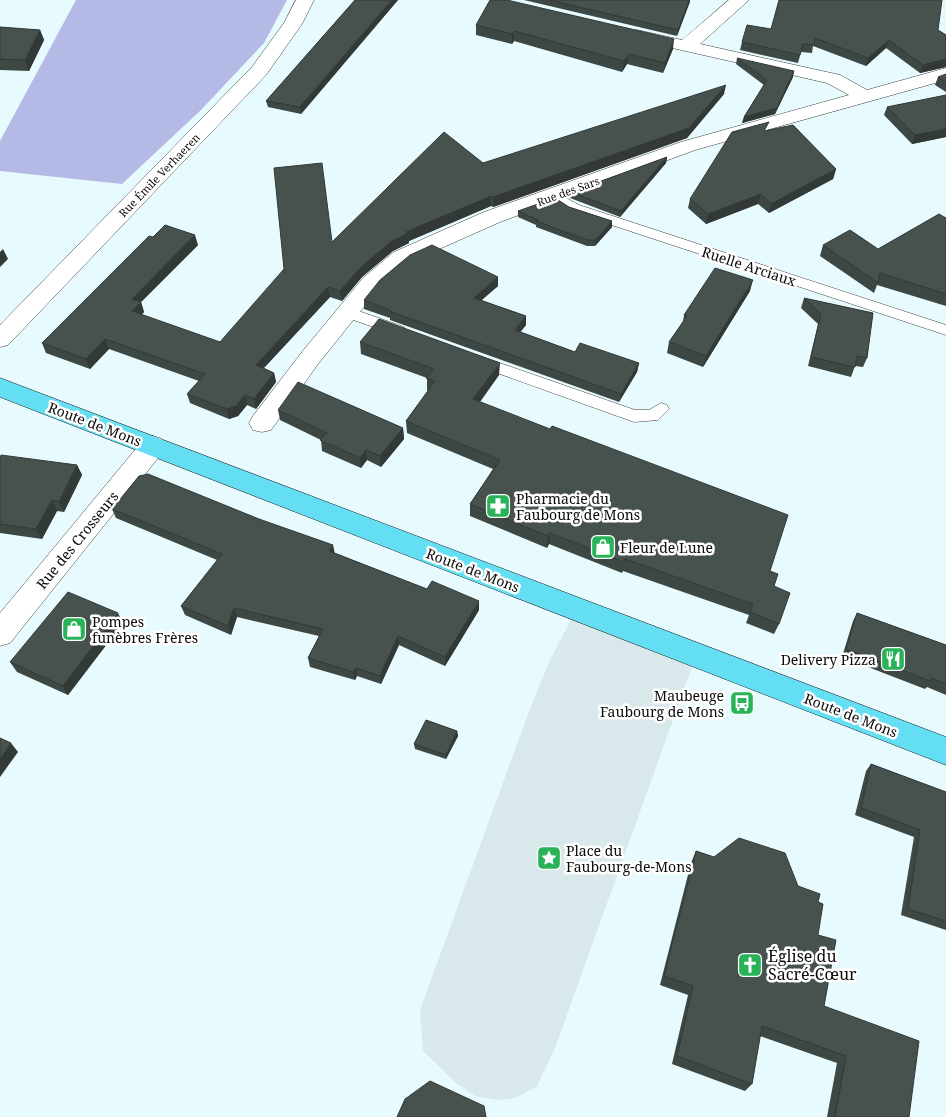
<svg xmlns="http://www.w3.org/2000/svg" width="946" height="1117" viewBox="0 0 946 1117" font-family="'Noto Serif',serif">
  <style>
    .green { fill: #b4bae5 }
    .plaza { fill: #d9e9eb }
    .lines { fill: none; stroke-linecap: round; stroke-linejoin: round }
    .service-casing { stroke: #3d3d3d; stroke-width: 1 }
    .minor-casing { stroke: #3d3d3d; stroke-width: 1 }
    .primary-casing { stroke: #1b1b1b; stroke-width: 1 }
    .service { fill: #fff; fill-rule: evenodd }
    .minor { fill: #fff; fill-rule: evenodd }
    .primary { fill: #63def2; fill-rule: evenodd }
    .wall { fill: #3d4744 }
    .shaded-wall { fill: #323937 }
    .building { fill: #47524f; stroke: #323937 }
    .labels { text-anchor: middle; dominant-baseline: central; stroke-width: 5; stroke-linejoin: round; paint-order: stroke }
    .far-street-label { font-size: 11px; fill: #0a0a0a; stroke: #fff }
    .street-label { font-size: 14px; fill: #0a0a0a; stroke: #fff }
    .poi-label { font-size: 14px; fill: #0a0a0a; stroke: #fff; text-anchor: start }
    .near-poi-label { font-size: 16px; fill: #0a0a0a; stroke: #fff; text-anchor: start }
  </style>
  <rect width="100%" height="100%" fill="#e7fafe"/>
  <polygon class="green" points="76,0 287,0 264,43 201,110 122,184 0,171 0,141"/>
  <polygon class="plaza" points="576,610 696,656 555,1048 537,1086 516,1098 497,1100 475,1096 456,1083 423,1051 420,1010 531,706 551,658"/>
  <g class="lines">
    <defs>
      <g id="service">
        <polygon points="555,192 579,205 946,325 946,335 569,211 550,199 548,196 550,193"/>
        <polygon points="347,307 404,327 406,331 399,336 342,316 340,312"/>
        <polygon points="477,355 635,410 649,410 661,403 667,405 669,409 658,420 634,422 472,364 469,360 472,356"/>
      </g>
      <g id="minor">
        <polygon points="296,0 314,0 302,24 266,75 8,345 0,347 0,325 252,67 284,23"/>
        <polygon points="729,0 749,0 700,44 840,75 867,90 946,68 946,80 695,150 500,222 410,262 379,288 318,364 271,430 262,432 253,430 249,423 253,416 302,352 363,278 394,252 484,212 681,142 849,95 827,83 637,40 631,39 628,35 631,31 637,30 682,40"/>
        <polygon points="153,436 162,439 166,446 162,453 10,643 0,646 0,613 144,439"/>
      </g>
      <polygon id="primary" points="0,378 946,737 946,765 0,397"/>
    </defs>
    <use href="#service" class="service-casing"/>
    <use href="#minor" class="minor-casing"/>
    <use href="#primary" class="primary-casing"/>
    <use href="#service" class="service"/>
    <use href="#minor" class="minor"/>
    <use href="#primary" class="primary"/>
  </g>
  <g class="wall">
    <polygon points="355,0 398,0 301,114 268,107 266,101"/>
    <polygon points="524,0 690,0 677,36"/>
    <polygon points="476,25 673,49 663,73 627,64 622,72 514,41 512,44 476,35"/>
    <polygon points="0,27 40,30 44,40 29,71 0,70"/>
    <polygon points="771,29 938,30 946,35 946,67 920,73 886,48 866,66 813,46 812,53 801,52 798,63 740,50 742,42"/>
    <polygon points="737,58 793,77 775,114 742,123 744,117 764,85 736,64"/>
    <polygon points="946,74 946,92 935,85 938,77"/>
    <polygon points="724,94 687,138 493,207 491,206 409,241 409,243 393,251 362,277 342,301 330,297 264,368 274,373 276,382 256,409 247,405 238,416 229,419 190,403 187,394 199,381 109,349 90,369 46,353 42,343 153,237 198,245 141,302 144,312 141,315 220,342 332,242 483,163"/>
    <polygon points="946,95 946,137 912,144 884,115 887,107"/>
    <polygon points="767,131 836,169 833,179 769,213 758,204 706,224 688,208 690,199"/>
    <polygon points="667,157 666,163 620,217 570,198 571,192"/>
    <polygon points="569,207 612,221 612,227 595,246 587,246 536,227 536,225 518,217 518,211"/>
    <polygon points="946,218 946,306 877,285 874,293 820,256 823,245 878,249"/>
    <polygon points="498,277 498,286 481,300 526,316 526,325 520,332 575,352 639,363 637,372 619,402 390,320 390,318 364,309 364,300"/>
    <polygon points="750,291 703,367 667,353 669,342 683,322 684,315"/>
    <polygon points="804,298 873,313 867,358 863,367 855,366 851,377 808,366 818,324 801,308"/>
    <polygon points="360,342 499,375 480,402 770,571 774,586 779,624 774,634 746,623 749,615 623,571 622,573 549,544 547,548 470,516 470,504 493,469 407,433 406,421 428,391 427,390 427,378 361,354"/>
    <polygon points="278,410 403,428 404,439 381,467 367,460 361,468 322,451 321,440 280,420"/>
    <polygon points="0,458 77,465 82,475 64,512 57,511 42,539 0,533"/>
    <polygon points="112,509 335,553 479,610 445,666 399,645 381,684 357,676 355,680 310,667 308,658 319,636 237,617 231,635 185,615 181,606 217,560 116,518"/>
    <polygon points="857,613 946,645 946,695 927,687 925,689 842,657 853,621"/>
    <polygon points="123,623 68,695 17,672 10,662"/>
    <polygon points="457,731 458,736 446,759 415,749 414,744"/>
    <polygon points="871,764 946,792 946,930 901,915 914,837 855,815 866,771"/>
    <polygon points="696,851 798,886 818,902 818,935 824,1006 909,1117 827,1117 837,1063 760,1036 752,1084 745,1091 672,1064 688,995 660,985 691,863"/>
  </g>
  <g class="shaded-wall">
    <polygon points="392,0 398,0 301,114 300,107"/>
    <polygon points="689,0 690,0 690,2 677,36 678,30"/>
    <polygon points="40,30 44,40 29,71 25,60"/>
    <polygon points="514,31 514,41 512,44 512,34"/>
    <polygon points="674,39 673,49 663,73 665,63"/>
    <polygon points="889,40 886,48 866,66 868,58"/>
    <polygon points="629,54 627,64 622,72 624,61"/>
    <polygon points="946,59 946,67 920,73 923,65"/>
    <polygon points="794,71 793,77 775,114 742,123 744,117"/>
    <polygon points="726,85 724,94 687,138 493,207 493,197"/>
    <polygon points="946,129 946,137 912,144 915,135"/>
    <polygon points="667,157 666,163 620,217 621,211"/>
    <polygon points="836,169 833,179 769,213 771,204"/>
    <polygon points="761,194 758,204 706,224 708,214"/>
    <polygon points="491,196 491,206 409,241 409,243 393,251 362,277 342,301 340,291 361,267 392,241 406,232"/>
    <polygon points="612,221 612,227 595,246 596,240"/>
    <polygon points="195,235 198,245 141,302 144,312 135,321 132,311 132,299"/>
    <polygon points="3,249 8,259 0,267 0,252"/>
    <polygon points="498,277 498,286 474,307 474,298"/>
    <polygon points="753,280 750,291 703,367 706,356"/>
    <polygon points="328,287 330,297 258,374 256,365"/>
    <polygon points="526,316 526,325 515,339 515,330"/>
    <polygon points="105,339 109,349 90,369 86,359"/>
    <polygon points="500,363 499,375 473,411 473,399"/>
    <polygon points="639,363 637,372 619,402 621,394"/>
    <polygon points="274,373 276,382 256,409 254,399"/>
    <polygon points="245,395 247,405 238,416 229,419 227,409"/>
    <polygon points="403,428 404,439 381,467 380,456"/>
    <polygon points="366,450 367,460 361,468 360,458"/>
    <polygon points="77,465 82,475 64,512 59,502"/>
    <polygon points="52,500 57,511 42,539 36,529"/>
    <polygon points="550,533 549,544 547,548 548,536"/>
    <polygon points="333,545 335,554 329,551"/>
    <polygon points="479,601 479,610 445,666 445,657"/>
    <polygon points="234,608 237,617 231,635 228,626"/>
    <polygon points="118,613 123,623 68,695 63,686"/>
    <polygon points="398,636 399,645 381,684 380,676"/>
    <polygon points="356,668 357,676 355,680 353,672"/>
    <polygon points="457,731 458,736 446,759 446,755"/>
    <polygon points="11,743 18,752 0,777 0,759"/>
  </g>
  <g class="building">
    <polygon points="355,0 392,0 300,107 266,101"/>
    <polygon points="490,0 507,0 674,39 665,63 629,54 624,61 514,31 512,34 476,25"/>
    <polygon points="549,0 689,0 678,30"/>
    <polygon points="779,0 942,0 938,30 946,35 946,59 923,65 889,40 868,58 815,38 814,45 803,44 800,55 742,42 747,25 771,29"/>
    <polygon points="0,27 40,30 25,60 0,59"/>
    <polygon points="737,58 794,71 777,108 744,117 767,80"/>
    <polygon points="946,74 946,82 938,77"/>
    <polygon points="726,85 689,128 493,197 491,196 406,232 409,233 392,241 361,267 340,291 328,287 256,365 274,373 254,399 245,395 236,406 227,409 187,394 205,374 105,339 86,359 42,343 149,236 153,237 165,225 195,235 132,299 141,302 132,311 220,342 284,269 274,168 322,163 332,242 444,132 483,163"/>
    <polygon points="946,95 946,129 915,135 887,107"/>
    <polygon points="769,122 764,131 793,125 836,169 771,204 761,194 708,214 690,199 732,132"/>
    <polygon points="667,157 621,211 571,192"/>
    <polygon points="555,198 569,207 612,221 596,240 587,240 536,221 538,220 518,211"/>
    <polygon points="939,214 946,218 946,294 880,273 878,283 823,245 850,230 878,249"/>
    <polygon points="432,245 498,277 474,298 526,316 515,330 575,352 580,343 639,363 621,394 389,311 390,310 364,300 380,280 410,255"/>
    <polygon points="715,268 753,280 706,356 669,342 687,316 684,315"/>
    <polygon points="804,298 873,313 867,358 857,356 855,367 811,357 821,314"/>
    <polygon points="379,319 500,363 473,399 550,429 552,426 788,515 770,571 778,574 774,586 790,593 779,624 750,612 753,604 625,559 624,562 550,533 548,536 470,504 500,460 406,421 435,381 426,378 434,369 360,342"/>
    <polygon points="298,382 403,428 380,456 366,450 360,458 320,440 327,433 278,410"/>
    <polygon points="1,455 77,465 59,502 52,500 36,529 0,524 0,458"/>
    <polygon points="148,474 259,519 333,545 329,551 427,589 432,581 479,601 445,657 398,636 380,676 356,668 353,672 308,658 323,629 234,608 228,626 181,606 222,554 112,509 139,476"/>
    <polygon points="68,592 118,613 63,686 10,662"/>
    <polygon points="857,613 946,645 946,684 931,678 930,681 846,649"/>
    <polygon points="426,720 457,731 446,755 414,744"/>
    <polygon points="0,738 11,743 0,759"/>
    <polygon points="871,764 946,792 946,921 908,909 920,830 861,808"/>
    <polygon points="739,838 785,853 798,886 820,894 818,902 823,904 818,935 836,940 824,1006 919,1041 909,1117 835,1117 846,1056 762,1026 752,1084 677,1056 693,986 664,976 696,851 714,857"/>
    <polygon points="430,1081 484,1106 486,1117 397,1117 405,1099"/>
  </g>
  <defs>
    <symbol id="pharmacy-square" viewBox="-11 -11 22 22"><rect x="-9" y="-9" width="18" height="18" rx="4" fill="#29b257" stroke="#fff"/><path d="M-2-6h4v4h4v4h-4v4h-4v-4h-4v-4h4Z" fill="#fff"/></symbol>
    <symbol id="shop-square" viewBox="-11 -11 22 22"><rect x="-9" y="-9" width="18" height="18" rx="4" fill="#29b257" stroke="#fff"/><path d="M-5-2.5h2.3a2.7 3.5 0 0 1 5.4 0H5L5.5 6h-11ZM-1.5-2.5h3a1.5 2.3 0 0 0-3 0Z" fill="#fff"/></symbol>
    <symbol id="restaurant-square" viewBox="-11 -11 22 22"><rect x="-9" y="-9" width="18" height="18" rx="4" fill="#29b257" stroke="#fff"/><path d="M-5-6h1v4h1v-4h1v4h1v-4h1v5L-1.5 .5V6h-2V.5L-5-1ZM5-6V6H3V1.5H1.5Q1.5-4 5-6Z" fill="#fff"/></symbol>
    <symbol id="bus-square" viewBox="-11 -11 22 22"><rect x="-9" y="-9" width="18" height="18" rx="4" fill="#29b257" stroke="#fff"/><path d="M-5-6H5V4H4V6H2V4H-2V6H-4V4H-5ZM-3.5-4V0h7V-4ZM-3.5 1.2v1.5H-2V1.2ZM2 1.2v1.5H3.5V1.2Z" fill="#fff"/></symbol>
    <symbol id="sight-square" viewBox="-11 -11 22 22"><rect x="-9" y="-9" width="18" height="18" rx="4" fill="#29b257" stroke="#fff"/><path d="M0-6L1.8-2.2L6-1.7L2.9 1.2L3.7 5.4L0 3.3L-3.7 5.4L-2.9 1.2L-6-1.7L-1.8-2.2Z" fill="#fff"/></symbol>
    <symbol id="church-square" viewBox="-11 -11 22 22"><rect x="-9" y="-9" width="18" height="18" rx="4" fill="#29b257" stroke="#fff"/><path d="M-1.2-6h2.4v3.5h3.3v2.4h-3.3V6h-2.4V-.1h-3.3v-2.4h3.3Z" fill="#fff"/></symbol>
  </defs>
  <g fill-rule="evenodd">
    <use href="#pharmacy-square" x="484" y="492" width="28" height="28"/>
    <use href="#shop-square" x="589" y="533" width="28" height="28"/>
    <use href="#shop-square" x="60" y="615" width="28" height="28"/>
    <use href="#restaurant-square" x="879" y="645" width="28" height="28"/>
    <use href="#bus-square" x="728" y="689" width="28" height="28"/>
    <use href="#sight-square" x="535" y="844" width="28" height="28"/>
    <use href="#church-square" x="736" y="951" width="28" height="28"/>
  </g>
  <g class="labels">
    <g class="far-street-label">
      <text transform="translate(159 175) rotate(-46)">Rue Émile Verhaeren</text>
      <text transform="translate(568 191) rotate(-20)">Rue des Sars</text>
    </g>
    <g class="street-label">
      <text transform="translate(749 266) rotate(18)">Ruelle Arciaux</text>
      <text transform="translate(95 424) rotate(21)">Route de Mons</text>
      <text transform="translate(77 540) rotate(-51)">Rue des Crosseurs</text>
      <text transform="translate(473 570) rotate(21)">Route de Mons</text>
      <text transform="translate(851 715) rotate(21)">Route de Mons</text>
    </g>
    <g class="poi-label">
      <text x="516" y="498">Pharmacie du<tspan x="516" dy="16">Faubourg de Mons</tspan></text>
      <text x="620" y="547">Fleur de Lune</text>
      <text x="92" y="621">Pompes<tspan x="92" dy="16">funèbres Frères</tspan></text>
      <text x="876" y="659" text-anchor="end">Delivery Pizza</text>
      <text x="724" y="695" text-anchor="end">Maubeuge<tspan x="724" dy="16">Faubourg de Mons</tspan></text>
      <text x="566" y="850">Place du<tspan x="566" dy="16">Faubourg-de-Mons</tspan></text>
    </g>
    <g class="near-poi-label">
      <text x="768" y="956">Église du<tspan x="768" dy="18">Sacré-Cœur</tspan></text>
    </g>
  </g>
</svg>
